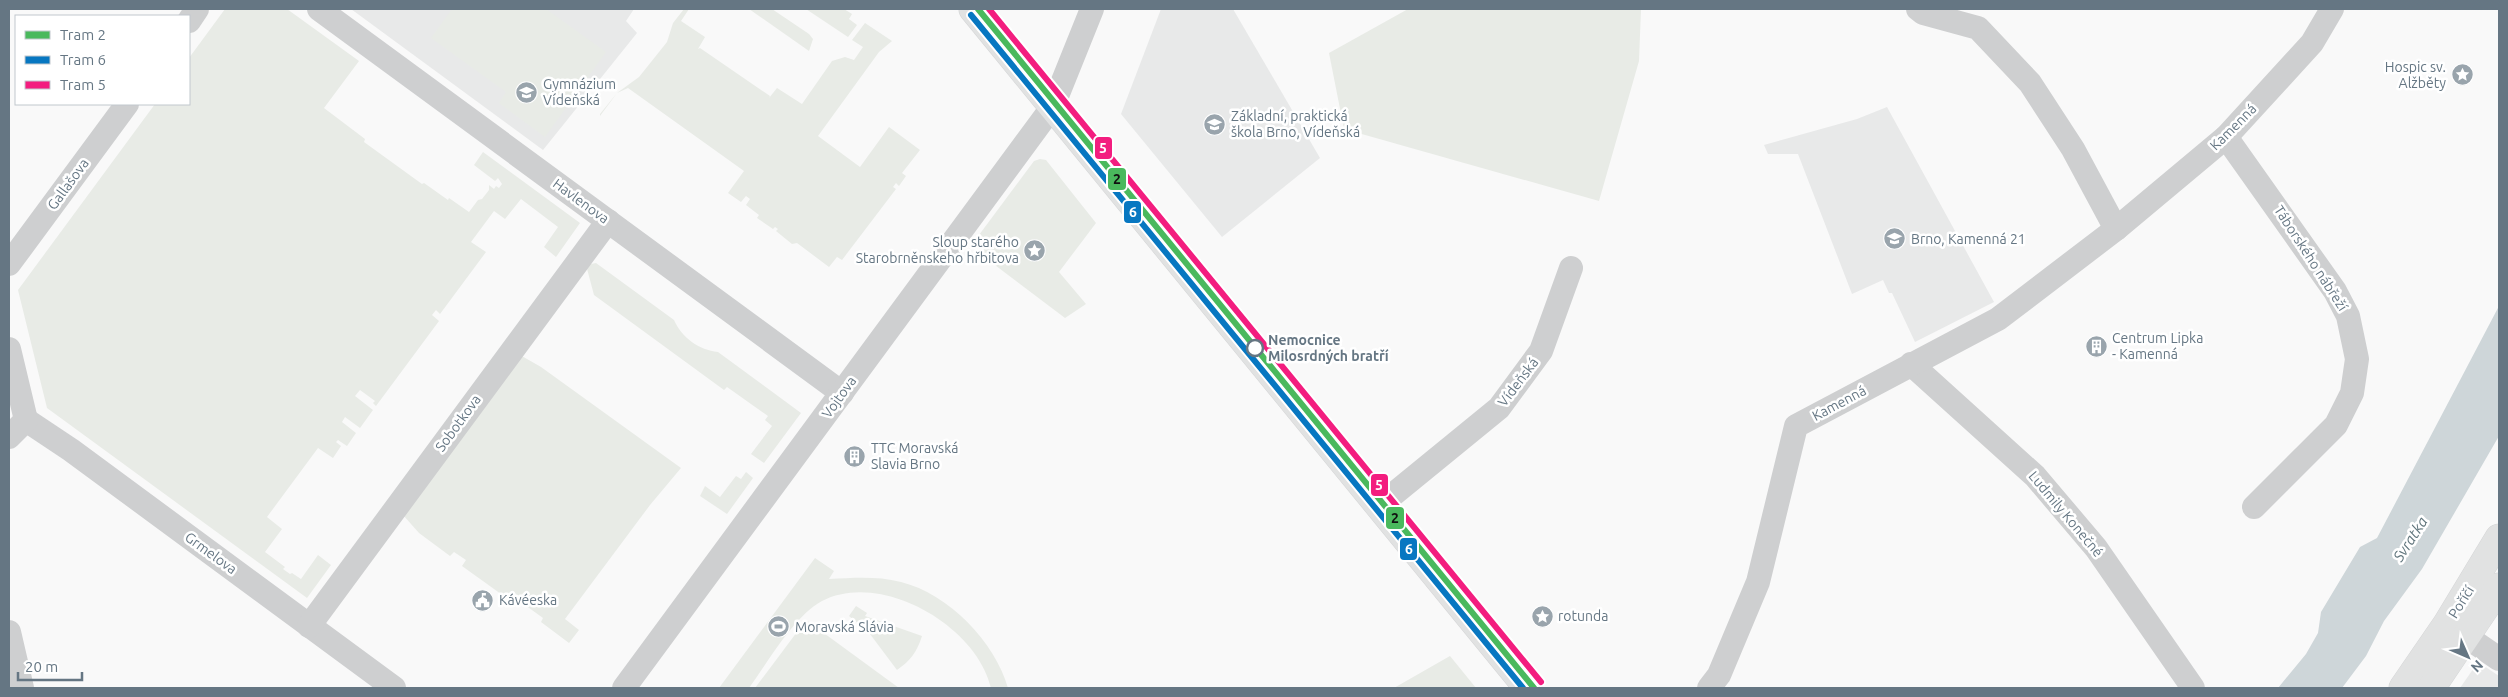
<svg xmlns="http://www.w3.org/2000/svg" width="2508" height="697" viewBox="0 0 2508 697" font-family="Ubuntu,sans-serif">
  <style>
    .built { fill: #e8e9e9 }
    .green { fill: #e8ebe6 }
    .water { fill: #ced6d9 }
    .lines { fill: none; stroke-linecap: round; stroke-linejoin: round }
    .secondary-casing { stroke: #d5d6d7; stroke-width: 29 }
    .primary-casing { stroke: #d5d6d7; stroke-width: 29 }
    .street { stroke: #cecfd0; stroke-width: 24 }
    .secondary { stroke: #e1e2e2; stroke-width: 28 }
    .primary { stroke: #e1e2e2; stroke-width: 28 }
    .tram-1-casing { stroke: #fff; stroke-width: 10 }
    .tram-2-casing { stroke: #fff; stroke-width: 10 }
    .tram-3-casing { stroke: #fff; stroke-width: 10 }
    .tram-1 { stroke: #4ab95d; stroke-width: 6 }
    .tram-2 { stroke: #0777c1; stroke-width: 6 }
    .tram-3 { stroke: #f31d7f; stroke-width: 6 }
    .stop-dot { fill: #fff; stroke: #657683; stroke-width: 2.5 }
    .labels { text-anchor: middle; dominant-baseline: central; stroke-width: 5; stroke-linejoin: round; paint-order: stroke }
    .poi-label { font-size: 14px; fill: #657683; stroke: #fff; text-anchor: start }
    .street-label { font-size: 14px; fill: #657683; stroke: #fff }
    .stop-label { font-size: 14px; font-weight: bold; fill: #657683; stroke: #fff; text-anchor: start }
    .water-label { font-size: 15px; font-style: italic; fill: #60757c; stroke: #fff }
    .line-badge { stroke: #fff; stroke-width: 2 }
    .badge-label { font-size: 14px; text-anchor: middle; font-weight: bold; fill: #fff }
    .pale-badge-label { font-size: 14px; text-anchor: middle; font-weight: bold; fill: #111 }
  </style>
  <rect width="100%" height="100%" fill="#f9f9f9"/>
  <g class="built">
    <polygon points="351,9 634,9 626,21 637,33 543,150"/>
    <polygon points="1161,9 1233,9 1320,158 1222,237 1121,114"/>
    <polygon points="1887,107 1994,302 1915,342 1892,293 1889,293 1883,280 1852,294 1798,154 1768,154 1764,145 1857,119"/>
    <polygon points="2478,662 2499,676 2499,688 2460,688"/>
  </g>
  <g class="green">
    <polygon points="225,9 287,9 359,61 324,108 365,139 364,142 422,184 424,183 448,200 449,198 469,212 478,200 482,199 489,190 489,185 494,189 496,186 499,188 502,184 498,178 495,181 474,165 483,152 580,223 556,257 544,247 558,227 521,199 505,219 494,211 471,242 486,252 440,314 436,310 432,315 439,321 376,406 373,403 375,401 360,390 355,396 373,410 360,428 345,417 342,422 356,433 347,446 338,440 336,442 341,446 333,458 318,448 267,517 282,529 265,552 285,567 283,569 290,574 292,573 301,579 318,555 331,565 307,598 47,408 18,290 155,104 189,104 189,58"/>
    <polygon points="452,9 546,9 606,52 545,137 499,103 506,92 431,38"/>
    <polygon points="684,9 689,9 681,21 705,37 698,49 700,48 770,96 769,98 777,88 802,104 832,61 845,57 854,60 863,47 852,40 865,23 892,41 879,52 818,136 860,167 889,127 920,150 902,173 906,176 899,186 896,183 893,187 896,189 842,260 837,257 829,267 797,243 792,244 776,231 778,229 775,227 773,229 757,218 759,215 746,205 750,199 746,196 741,202 728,193 744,171 628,88 617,93 600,116 600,114 617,93 639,77 667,42 673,23"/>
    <polygon points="749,9 772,9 809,34 813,39 809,51"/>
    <polygon points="806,9 844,9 852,14 849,19 857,25 848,37"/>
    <polygon points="1408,9 1641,9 1639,61 1599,201 1344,129 1329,53"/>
    <path d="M 1040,159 L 1046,160 L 1096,223 L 1059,272 L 1086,304 L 1065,318 L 987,259 C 980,251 978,246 979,235 L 1034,161 Z"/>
    <path d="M 596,263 L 674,320 C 682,338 699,350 718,352 L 801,413 L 764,463 L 751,454 L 772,426 L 765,420 L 768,416 L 727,387 L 724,390 L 594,295 L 586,265 Z"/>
    <polygon points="520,355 541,367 681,468 650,505 565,619 579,630 569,643 541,622 543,618 518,600 515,604 462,566 466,560 454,552 450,556 419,533 403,515"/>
    <polygon points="746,472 753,478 727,514 700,496 705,486 720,497 736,476 741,479"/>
    <path d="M 815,558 L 834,571 L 829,579 C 854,578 877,576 901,582 C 949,594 995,642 1008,688 L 991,688 C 977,626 881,570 822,601 C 794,616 768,662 749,688 L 719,688 Z"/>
    <path d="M 856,606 L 867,613 L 865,616 L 922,636 C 917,652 910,661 897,670 L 861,622 L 859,624 L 849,616 Z"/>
    <polygon points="806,620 899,688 755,688"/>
    <polygon points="1450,656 1476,688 1394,688"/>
  </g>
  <polygon class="water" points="2499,306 2499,436 2422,569 2384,621 2366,656 2342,688 2278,688 2306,654 2318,633 2321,612 2360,547 2377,538"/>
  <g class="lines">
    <defs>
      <polyline id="secondary" points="973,9 1528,688"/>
      <g id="primary">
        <polyline points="2403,688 2447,624 2499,538"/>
        <polyline points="2431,688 2499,587"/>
      </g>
    </defs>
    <use href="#secondary" class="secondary-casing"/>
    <use href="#primary" class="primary-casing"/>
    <g class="street">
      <polyline points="319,9 842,393"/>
      <polyline points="1918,9 1923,13 1978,28 2030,83 2073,149 2116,229"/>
      <polyline points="189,21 197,9"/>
      <polyline points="2226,137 2335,291 2348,316 2357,359 2352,393 2336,425 2254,507"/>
      <polyline points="9,264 127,104"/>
      <polyline points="9,349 26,420"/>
      <polyline points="1911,364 2035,476 2096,548 2193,688"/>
      <polyline points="26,420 71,450 394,688"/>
      <polyline points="9,437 26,420"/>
      <polyline points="1379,506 1499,408 1541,351 1571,268"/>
      <polyline points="309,626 608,221"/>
      <polyline points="9,632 22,688"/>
      <polyline points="2467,637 2499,659"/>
      <polyline points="624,688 1053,106 1092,9"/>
      <polyline points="1709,688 1719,675 1758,582 1796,426 1998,319 2116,229 2226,137 2312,43 2332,9"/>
    </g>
    <use href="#secondary" class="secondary"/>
    <use href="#primary" class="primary"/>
    <defs>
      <polyline id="tram-1" points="978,9 1534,688"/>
      <polyline id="tram-2" points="971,15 1523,688"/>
      <polyline id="tram-3" points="989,9 1541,682"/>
    </defs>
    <use href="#tram-1" class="tram-1-casing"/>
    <use href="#tram-2" class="tram-2-casing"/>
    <use href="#tram-3" class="tram-3-casing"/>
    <use href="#tram-1" class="tram-1"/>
    <use href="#tram-2" class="tram-2"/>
    <use href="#tram-3" class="tram-3"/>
  </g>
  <defs>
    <symbol id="sight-disc" viewBox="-11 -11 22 22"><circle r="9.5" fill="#99a4ac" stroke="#fff"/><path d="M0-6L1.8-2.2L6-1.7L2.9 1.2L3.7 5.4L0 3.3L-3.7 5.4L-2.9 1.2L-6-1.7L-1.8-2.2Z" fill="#fff"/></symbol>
    <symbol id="school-disc" viewBox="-11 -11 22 22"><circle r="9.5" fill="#99a4ac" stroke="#fff"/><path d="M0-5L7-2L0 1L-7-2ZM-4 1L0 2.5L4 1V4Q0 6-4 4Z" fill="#fff"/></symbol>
    <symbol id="building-disc" viewBox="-11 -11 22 22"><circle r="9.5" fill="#99a4ac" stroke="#fff"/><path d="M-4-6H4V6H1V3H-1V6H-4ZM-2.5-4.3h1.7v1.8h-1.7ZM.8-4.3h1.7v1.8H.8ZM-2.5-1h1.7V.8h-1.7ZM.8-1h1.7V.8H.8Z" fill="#fff"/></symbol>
    <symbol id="civic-disc" viewBox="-11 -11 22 22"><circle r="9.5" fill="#99a4ac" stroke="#fff"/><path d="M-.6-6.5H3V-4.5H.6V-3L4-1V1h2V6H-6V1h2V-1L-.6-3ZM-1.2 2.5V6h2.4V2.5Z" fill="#fff"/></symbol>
    <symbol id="stadium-disc" viewBox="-11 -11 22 22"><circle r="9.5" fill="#99a4ac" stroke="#fff"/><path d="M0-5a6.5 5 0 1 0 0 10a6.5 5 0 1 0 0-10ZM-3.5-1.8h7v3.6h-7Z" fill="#fff"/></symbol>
  </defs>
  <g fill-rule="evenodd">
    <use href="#sight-disc" x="2450" y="62" width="25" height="25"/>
    <use href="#school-disc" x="514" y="80" width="25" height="25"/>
    <use href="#school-disc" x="1202" y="112" width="25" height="25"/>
    <use href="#school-disc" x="1882" y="226" width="25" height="25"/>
    <use href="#sight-disc" x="1022" y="238" width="25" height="25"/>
    <use href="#building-disc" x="2084" y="334" width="25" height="25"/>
    <use href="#building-disc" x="842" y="444" width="25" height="25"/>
    <use href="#civic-disc" x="470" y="588" width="25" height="25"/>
    <use href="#sight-disc" x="1530" y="604" width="25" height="25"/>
    <use href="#stadium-disc" x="766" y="614" width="25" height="25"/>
  </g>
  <circle class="stop-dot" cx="1255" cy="348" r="8"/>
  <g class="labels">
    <g class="poi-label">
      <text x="2446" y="67" text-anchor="end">Hospic sv.<tspan x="2446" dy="16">Alžběty</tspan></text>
      <text x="543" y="84">Gymnázium<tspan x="543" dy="16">Vídeňská</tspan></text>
      <text x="1231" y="116">Základní, praktická<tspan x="1231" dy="16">škola Brno, Vídeňská</tspan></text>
      <text x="1911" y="239">Brno, Kamenná 21</text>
      <text x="1019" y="242" text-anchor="end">Sloup starého<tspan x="1019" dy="16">Starobrněnskeho hřbitova</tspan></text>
      <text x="2112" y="338">Centrum Lipka<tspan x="2112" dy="16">- Kamenná</tspan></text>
      <text x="871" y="448">TTC Moravská<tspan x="871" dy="16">Slavia Brno</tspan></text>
      <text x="499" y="600">Kávéeska</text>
      <text x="1558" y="616">rotunda</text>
      <text x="795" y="627">Moravská Slávia</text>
    </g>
    <g class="street-label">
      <text transform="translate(2233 127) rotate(-45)">Kamenná</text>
      <text transform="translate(68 184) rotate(-54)">Gallašova</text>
      <text transform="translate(581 201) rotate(36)">Havlenova</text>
      <text transform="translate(2311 258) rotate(57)">Táborského nábřeží</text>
      <text transform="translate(1518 382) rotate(-53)">Vídeňská</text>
      <text transform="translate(839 397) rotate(-54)">Vojtova</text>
      <text transform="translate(1839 403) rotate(-28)">Kamenná</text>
      <text transform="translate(458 423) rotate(-54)">Sobotkova</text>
      <text transform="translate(2066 514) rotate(50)">Ludmily Konečné</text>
      <text transform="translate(211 553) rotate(36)">Grmelova</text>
      <text transform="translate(2461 602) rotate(-58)">Poříčí</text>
    </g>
    <g class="stop-label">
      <text x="1268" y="340">Nemocnice<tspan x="1268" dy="16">Milosrdných bratří</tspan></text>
    </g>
    <g class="water-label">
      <text transform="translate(2410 539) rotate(-57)">Svratka</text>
    </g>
  </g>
  <g class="line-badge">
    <rect x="1094" y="136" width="19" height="24" rx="5" fill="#f31d7f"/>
    <rect x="1107" y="167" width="20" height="24" rx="5" fill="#4ab95d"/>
    <rect x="1123" y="200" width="19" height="24" rx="5" fill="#0777c1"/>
    <rect x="1370" y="473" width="19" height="24" rx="5" fill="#f31d7f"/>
    <rect x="1385" y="506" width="20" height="24" rx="5" fill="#4ab95d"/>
    <rect x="1399" y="537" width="19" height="24" rx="5" fill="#0777c1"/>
  </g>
  <g class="badge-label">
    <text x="1103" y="153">5</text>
    <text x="1133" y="217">6</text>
    <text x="1379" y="490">5</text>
    <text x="1409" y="554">6</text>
  </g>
  <g class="pale-badge-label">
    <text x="1117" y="184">2</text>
    <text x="1395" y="523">2</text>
  </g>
  <rect width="2508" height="697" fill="none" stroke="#657683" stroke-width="20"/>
  <rect x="15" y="15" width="175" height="90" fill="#ffffff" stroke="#c1c8cd"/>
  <rect x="25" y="31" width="25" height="8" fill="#4ab95d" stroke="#c1c8cd"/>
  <text x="60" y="40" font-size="15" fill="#657683">Tram 2</text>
  <rect x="25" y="56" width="25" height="8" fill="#0777c1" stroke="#c1c8cd"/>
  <text x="60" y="65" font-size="15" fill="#657683">Tram 6</text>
  <rect x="25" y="81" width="25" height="8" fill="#f31d7f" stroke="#c1c8cd"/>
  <text x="60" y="90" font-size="15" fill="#657683">Tram 5</text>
  <g transform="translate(2468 657) rotate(135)" stroke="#ffffff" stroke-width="4" paint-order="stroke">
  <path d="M0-4L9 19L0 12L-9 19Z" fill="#657683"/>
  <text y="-8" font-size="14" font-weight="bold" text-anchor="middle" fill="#657683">N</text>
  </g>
  <path d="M18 672v8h64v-8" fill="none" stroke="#657683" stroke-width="2.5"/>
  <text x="25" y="672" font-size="15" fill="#657683" stroke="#ffffff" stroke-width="4" paint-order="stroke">20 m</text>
</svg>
